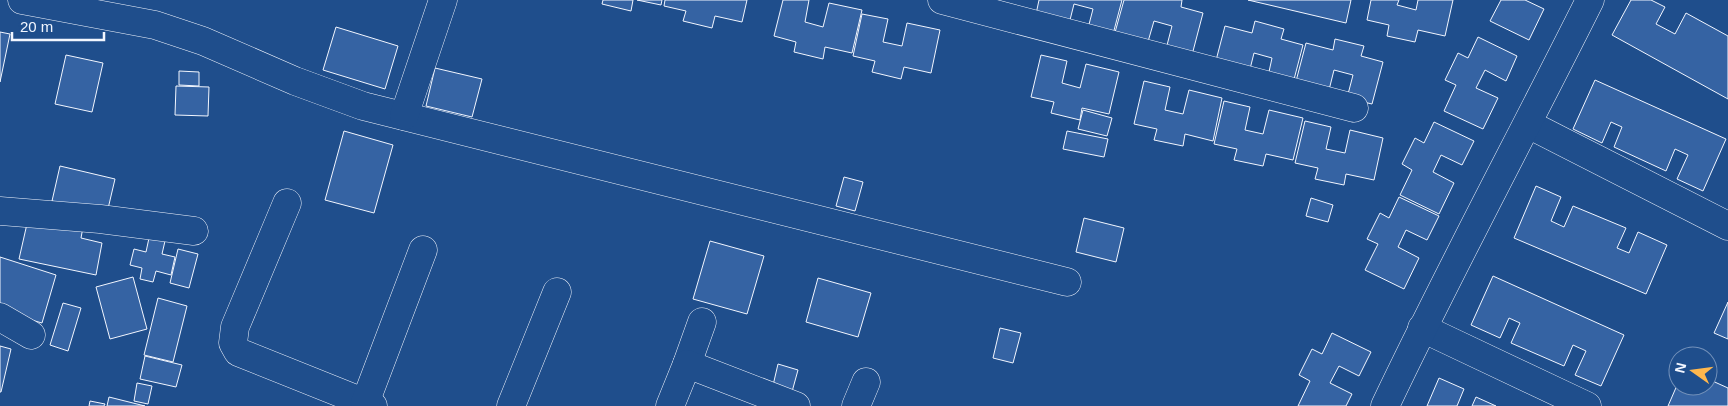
<svg xmlns="http://www.w3.org/2000/svg" width="1728" height="406" viewBox="0 0 1728 406" font-family="Helvetica,sans-serif">
  <style>
    .building { fill: #3563a3; stroke: #f2f6ff }
    .lines { fill: none; stroke-linecap: round; stroke-linejoin: round }
    .minor-casing { stroke: #f2f6ff; stroke-width: 29 }
    .minor { stroke: #1f4e8c; stroke-width: 28 }
  </style>
  <rect width="100%" height="100%" fill="#1f4e8c"/>
  <g class="building">
    <polygon points="603,0 633,0 631,11 602,4"/>
    <polygon points="637,0 662,0 661,5"/>
    <polygon points="665,0 747,0 742,22 715,16 712,28 683,21 686,11 664,6"/>
    <polygon points="783,0 809,0 805,22 823,27 829,3 862,10 852,53 825,47 823,59 794,52 796,42 774,36"/>
    <polygon points="1039,0 1122,0 1112,38 1087,32 1093,9 1074,4 1068,28 1035,19"/>
    <polygon points="1124,0 1182,0 1181,7 1203,13 1192,55 1166,49 1172,26 1154,21 1147,45 1114,36"/>
    <polygon points="1248,0 1351,0 1346,23"/>
    <polygon points="1371,0 1399,0 1397,5 1416,10 1418,0 1453,0 1445,36 1418,30 1415,42 1387,36 1389,25 1367,20"/>
    <polygon points="1501,0 1525,0 1544,9 1529,40 1490,21"/>
    <polygon points="1631,0 1651,0 1665,7 1656,24 1675,34 1686,13 1728,36 1728,99 1612,35"/>
    <polygon points="862,14 888,19 883,42 902,46 907,23 940,30 931,73 904,67 901,79 872,72 875,61 853,56"/>
    <polygon points="1255,21 1284,29 1281,39 1303,45 1292,87 1267,81 1272,58 1254,53 1248,77 1214,68 1225,26 1252,33"/>
    <polygon points="336,27 398,46 385,89 323,70"/>
    <polygon points="0,32 10,34 0,82"/>
    <polygon points="1478,37 1517,56 1506,81 1485,70 1476,88 1498,98 1483,129 1444,111 1456,85 1445,80 1458,53 1468,58"/>
    <polygon points="1335,39 1364,46 1361,56 1383,62 1372,104 1347,98 1353,75 1334,70 1328,94 1295,85 1306,43 1333,50"/>
    <polygon points="66,55 103,63 92,112 55,104"/>
    <polygon points="1041,55 1067,61 1062,83 1080,88 1086,64 1119,72 1109,114 1082,108 1080,120 1051,113 1054,102 1031,97"/>
    <polygon points="435,68 482,79 472,117 426,106"/>
    <polygon points="179,71 199,72 199,86 179,85"/>
    <polygon points="1595,80 1726,139 1703,191 1677,179 1688,155 1675,149 1666,171 1614,147 1622,127 1611,122 1602,143 1573,129"/>
    <polygon points="1144,81 1170,87 1165,110 1183,114 1189,90 1222,98 1213,141 1185,134 1183,146 1154,140 1157,129 1134,124"/>
    <polygon points="176,86 209,87 208,116 175,115"/>
    <polygon points="1224,101 1250,107 1245,130 1263,134 1269,110 1303,118 1293,160 1266,154 1263,166 1234,160 1237,149 1214,144"/>
    <polygon points="1083,110 1112,118 1107,136 1078,129"/>
    <polygon points="1305,121 1331,127 1326,149 1345,153 1350,130 1383,138 1374,180 1346,174 1344,185 1315,179 1318,168 1295,163"/>
    <polygon points="1434,122 1474,141 1462,165 1441,155 1433,172 1454,183 1439,214 1400,195 1412,170 1402,164 1415,138 1424,143"/>
    <polygon points="344,131 393,145 374,213 325,200"/>
    <polygon points="1067,131 1108,139 1104,157 1063,149"/>
    <polygon points="60,166 115,179 107,213 52,201"/>
    <polygon points="844,177 863,182 855,211 836,206"/>
    <polygon points="1536,186 1561,197 1551,221 1564,227 1573,206 1626,228 1617,248 1629,253 1638,232 1667,245 1646,294 1514,238"/>
    <polygon points="1399,197 1439,216 1427,240 1406,230 1398,247 1419,258 1404,289 1365,270 1378,244 1367,239 1380,213 1389,218"/>
    <polygon points="1311,198 1333,205 1328,222 1306,216"/>
    <polygon points="29,215 83,227 81,238 102,243 96,275 19,259"/>
    <polygon points="1084,218 1124,228 1116,262 1076,252"/>
    <polygon points="149,238 165,241 162,254 175,257 171,275 156,271 153,282 140,279 142,268 130,265 134,249 146,252"/>
    <polygon points="710,241 764,256 747,314 693,299"/>
    <polygon points="178,249 198,254 189,288 170,283"/>
    <polygon points="0,257 56,275 42,323 0,311"/>
    <polygon points="1493,276 1624,335 1601,386 1575,375 1586,351 1573,345 1564,366 1511,343 1520,323 1509,318 1500,338 1471,325"/>
    <polygon points="133,277 147,329 110,339 96,287"/>
    <polygon points="818,278 871,293 858,337 806,322"/>
    <polygon points="158,298 187,306 173,362 144,355"/>
    <polygon points="1728,302 1728,339 1714,333"/>
    <polygon points="63,303 81,308 68,351 50,345"/>
    <polygon points="1000,328 1021,333 1013,363 993,358"/>
    <polygon points="1332,333 1371,352 1359,376 1339,366 1330,383 1352,394 1346,406 1298,406 1310,381 1299,375 1312,349 1322,354"/>
    <polygon points="0,346 11,349 1,392 0,392"/>
    <polygon points="145,356 182,365 176,387 140,379"/>
    <polygon points="778,364 798,370 790,399 771,394"/>
    <polygon points="1439,378 1464,389 1457,406 1427,406"/>
    <polygon points="1708,379 1728,388 1728,406 1668,406 1678,383 1678,386 1708,386"/>
    <polygon points="137,383 152,386 148,404 134,401"/>
    <polygon points="109,397 145,406 107,406"/>
    <polygon points="1476,397 1496,406 1472,406"/>
    <polygon points="90,401 105,404 104,406 89,406"/>
  </g>
  <g class="lines">
    <defs>
      <g id="minor">
        <polyline points="22,0 155,25 203,41 295,81 363,106 1067,282"/>
        <polyline points="942,0 1354,108"/>
        <polyline points="404,116 443,0"/>
        <polyline points="1528,124 1728,226"/>
        <polyline points="287,203 235,327 233,343 238,352 373,406"/>
        <polyline points="0,211 100,219 194,231"/>
        <polyline points="0,317 31,335"/>
        <polyline points="1422,328 1587,406"/>
        <polyline points="687,364 702,322"/>
        <polyline points="365,403 423,250"/>
        <polyline points="511,406 557,292"/>
        <polyline points="670,406 687,364 796,406"/>
        <polyline points="856,406 866,382"/>
        <path d="M 1385,406 C 1450,269 1522,136 1590,0"/>
      </g>
    </defs>
    <use href="#minor" class="minor-casing"/>
    <use href="#minor" class="minor"/>
  </g>
  <g transform="translate(1693 371) rotate(284)"><circle r="24" fill="#1f4e8c" stroke="#7391ba"/>
  <path d="M0-4L9 19L0 12L-9 19Z" fill="#ffb74d"/>
  <text y="-8" font-size="14" font-weight="bold" text-anchor="middle" fill="#f2f6ff">N</text>
  </g>
  <path d="M12 32v8h92v-8" fill="none" stroke="#f2f6ff" stroke-width="2.5"/>
  <text x="20" y="32" font-size="15" fill="#f2f6ff" stroke="#1f4e8c" stroke-width="4" paint-order="stroke">20 m</text>
</svg>
